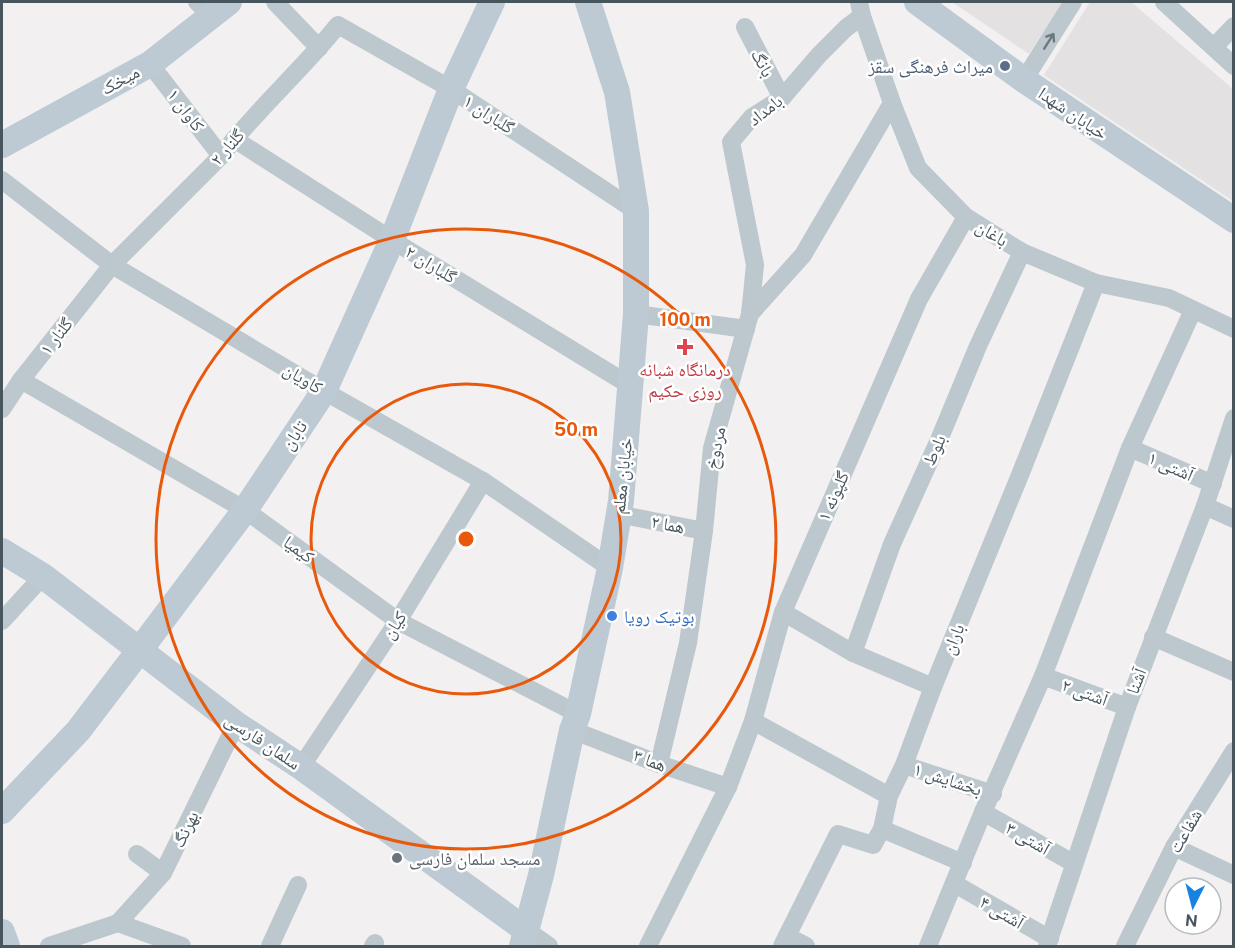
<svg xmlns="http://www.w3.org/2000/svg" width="1235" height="948" viewBox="0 0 1235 948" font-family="'Public Sans','Noto Naskh Arabic',sans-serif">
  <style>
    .education { fill: #e3e1e2 }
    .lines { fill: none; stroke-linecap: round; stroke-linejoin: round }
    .street { stroke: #bdc8ce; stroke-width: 18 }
    .secondary { stroke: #bdcad3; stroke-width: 26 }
    .oneway { stroke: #6a787f }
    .ring { fill: none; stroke: #e8590c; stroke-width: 3 }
    .service-dot { fill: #5c6f8a; stroke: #fff; stroke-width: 2 }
    .health-dot { fill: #e0444e; stroke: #fff; stroke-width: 2 }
    .shop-dot { fill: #3f7fe0; stroke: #fff; stroke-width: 2 }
    .worship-dot { fill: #6b7280; stroke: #fff; stroke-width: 2 }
    .labels { text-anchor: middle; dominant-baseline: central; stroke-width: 5; stroke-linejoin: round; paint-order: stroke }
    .street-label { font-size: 18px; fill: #47555d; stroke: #fff }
    .service-label { font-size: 18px; fill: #4e5e75; stroke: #fff; text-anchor: end }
    .health-label { font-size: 18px; fill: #be3a42; stroke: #fff }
    .shop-label { font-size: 18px; fill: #366cbe; stroke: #fff; text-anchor: start }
    .worship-label { font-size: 18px; fill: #5b616d; stroke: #fff; text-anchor: start }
    .centre { fill: #e8590c; stroke: #fff; stroke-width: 3 }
    .ring-label { font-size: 18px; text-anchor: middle; font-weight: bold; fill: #e8590c; stroke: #fff; stroke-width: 5; stroke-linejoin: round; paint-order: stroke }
  </style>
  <rect width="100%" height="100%" fill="#f2f0f0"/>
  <g class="education">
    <polygon points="952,2 1063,2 1029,54"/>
    <polygon points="1090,2 1131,2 1233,89 1233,201 1044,75"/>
  </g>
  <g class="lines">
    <g class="street">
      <polyline points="197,2 212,16"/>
      <polyline points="275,2 319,48"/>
      <polyline points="1164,2 1234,66"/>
      <polyline points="862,16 892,103 918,168 966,217 1022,252 1096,283 1169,298 1234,329"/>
      <polyline points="745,27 782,98"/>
      <polyline points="1214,47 1234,26"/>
      <polyline points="150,64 221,156"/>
      <polyline points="1024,80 1073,2"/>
      <polyline points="234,139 392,240 631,386"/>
      <polyline points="2,180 112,265 324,391 483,481 610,568"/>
      <polyline points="636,314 746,329"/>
      <polyline points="750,314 755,265 731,142 752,117 782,98 819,55 846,28 862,16 859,2"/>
      <polyline points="21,380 245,510 398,621 578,714"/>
      <path d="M 2,409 L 21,380 L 112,265 L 221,156 C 256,110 301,71 338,25 L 451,89 L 636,211"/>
      <polyline points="1130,448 1213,484"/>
      <polyline points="1205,506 1234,519"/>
      <polyline points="633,517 704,531"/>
      <polyline points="783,612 853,653 933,687"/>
      <polyline points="2,621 43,576"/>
      <polyline points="1153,637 1234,672"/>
      <polyline points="853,653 892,544 939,440 978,346 1022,252"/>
      <polyline points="1043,676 1127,707"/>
      <polyline points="753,721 889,796"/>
      <polyline points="572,730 659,764 728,787"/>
      <polyline points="659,764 688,643 704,531 712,448 750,314 803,255 892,103"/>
      <polyline points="904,765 993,794"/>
      <polyline points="301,767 398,621 483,481"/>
      <polyline points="983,812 1073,863"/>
      <polyline points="882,829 963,863"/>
      <polyline points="1174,847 1234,875"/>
      <polyline points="137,854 163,873"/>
      <polyline points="955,884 1050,939"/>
      <polyline points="118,923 163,873 236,724"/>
      <polyline points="526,930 549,946"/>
      <polyline points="787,936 806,946"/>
      <polyline points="49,946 118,923 182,946"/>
      <polyline points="270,946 298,885"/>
      <polyline points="373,946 375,943"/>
      <polyline points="648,946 728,787 753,721 783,612 919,299 966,217"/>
      <polyline points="782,946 838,834 873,845 882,829 889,796 904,765 933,687 1020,475 1096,283"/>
      <polyline points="928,946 983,812 1043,676 1130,448 1193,310"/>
      <polyline points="1047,946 1127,707 1205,506 1234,418"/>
      <polyline points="1125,946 1174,847 1234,751"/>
    </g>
    <g class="secondary">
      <polyline points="917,2 1024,80 1234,220"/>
      <polyline points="2,145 150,64 229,2"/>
      <polyline points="2,551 43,576 236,724 301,767 526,930"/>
      <polyline points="2,811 78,731 139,651 245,510 324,391 392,240 451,89 492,2"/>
      <polyline points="2,932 7,946"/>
      <polyline points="522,946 541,875 572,730 578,714 610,568 621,501 636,314 636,211 617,92 588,2"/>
    </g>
  </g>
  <defs><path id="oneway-shaft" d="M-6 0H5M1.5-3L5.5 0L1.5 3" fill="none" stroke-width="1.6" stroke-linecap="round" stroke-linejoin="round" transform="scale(1.5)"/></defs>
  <use class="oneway" href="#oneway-shaft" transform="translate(1049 41) rotate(-58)"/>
  <g class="ring">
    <circle cx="466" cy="539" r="155"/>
    <circle cx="466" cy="539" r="310"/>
  </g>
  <circle class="service-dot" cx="1005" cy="66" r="6"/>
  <path class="health-dot" d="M682 338h6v6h6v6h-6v6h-6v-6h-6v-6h6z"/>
  <circle class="shop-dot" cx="612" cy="616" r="6"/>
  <circle class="worship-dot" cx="397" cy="858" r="6"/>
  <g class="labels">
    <g class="street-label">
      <text transform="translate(763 63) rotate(62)">بانگ</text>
      <text transform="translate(120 80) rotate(-29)">میخک</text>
      <text transform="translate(186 110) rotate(53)">کاوان ۱</text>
      <text transform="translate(765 110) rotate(-38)">بامداد</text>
      <text transform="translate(1073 113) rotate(34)">خیابان شهدا</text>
      <text transform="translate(489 114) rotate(33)">گلباران ۱</text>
      <text transform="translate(227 147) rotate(-49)">گلنار ۲</text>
      <text transform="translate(992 233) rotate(31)">باغان</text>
      <text transform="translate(431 264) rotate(31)">گلباران ۲</text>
      <text transform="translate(56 336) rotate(-52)">گلنار ۱</text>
      <text transform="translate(303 378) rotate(31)">کاویان</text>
      <text transform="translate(294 435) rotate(-56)">تابان</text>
      <text transform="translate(715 448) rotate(-79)">مردوخ</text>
      <text transform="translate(934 450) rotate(-66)">بلوط</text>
      <text transform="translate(1171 466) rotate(24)">آشتی ۱</text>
      <text transform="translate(622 476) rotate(-84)">خیابان معلم</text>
      <text transform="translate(833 496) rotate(-66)">گلپونه ۱</text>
      <text transform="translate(668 524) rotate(11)">هما ۲</text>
      <text transform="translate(299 549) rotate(36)">کیمیا</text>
      <text transform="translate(394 625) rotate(-57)">کیان</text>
      <text transform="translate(953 639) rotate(-68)">باران</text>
      <text transform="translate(1136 681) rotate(-69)">آشنا</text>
      <text transform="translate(1085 692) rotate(20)">آشتی ۲</text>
      <text transform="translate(263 741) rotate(34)">سلمان فارسی</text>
      <text transform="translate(650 760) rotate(21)">هما ۳</text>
      <text transform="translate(948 779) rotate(18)">بخشایش ۱</text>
      <text transform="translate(185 829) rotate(-64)">بهرنگ</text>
      <text transform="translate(1185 831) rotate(-59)">شفاعت</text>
      <text transform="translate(1028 838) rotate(30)">آشتی ۳</text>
      <text transform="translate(1002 912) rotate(30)">آشتی ۴</text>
    </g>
    <g class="service-label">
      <text x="993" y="66">میراث فرهنگی سقز</text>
    </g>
    <g class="health-label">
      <text x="685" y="369">درمانگاه شبانه<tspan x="685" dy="21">روزی حکیم</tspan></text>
    </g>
    <g class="shop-label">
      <text x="624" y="616">بوتیک رویا</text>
    </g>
    <g class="worship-label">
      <text x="409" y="858">مسجد سلمان فارسی</text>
    </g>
  </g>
  <circle cx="466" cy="539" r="9" class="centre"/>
  <g class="ring-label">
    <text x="685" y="326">100 m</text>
    <text x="576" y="436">50 m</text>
  </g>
  <rect width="1235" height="948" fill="none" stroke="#47555d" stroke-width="6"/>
  <g transform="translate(1193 906) rotate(186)"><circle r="28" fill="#ffffff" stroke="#b5bbbe" stroke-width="1.5"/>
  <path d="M0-4.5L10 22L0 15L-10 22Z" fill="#1882e3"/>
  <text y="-9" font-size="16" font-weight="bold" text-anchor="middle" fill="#47555d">N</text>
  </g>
</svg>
